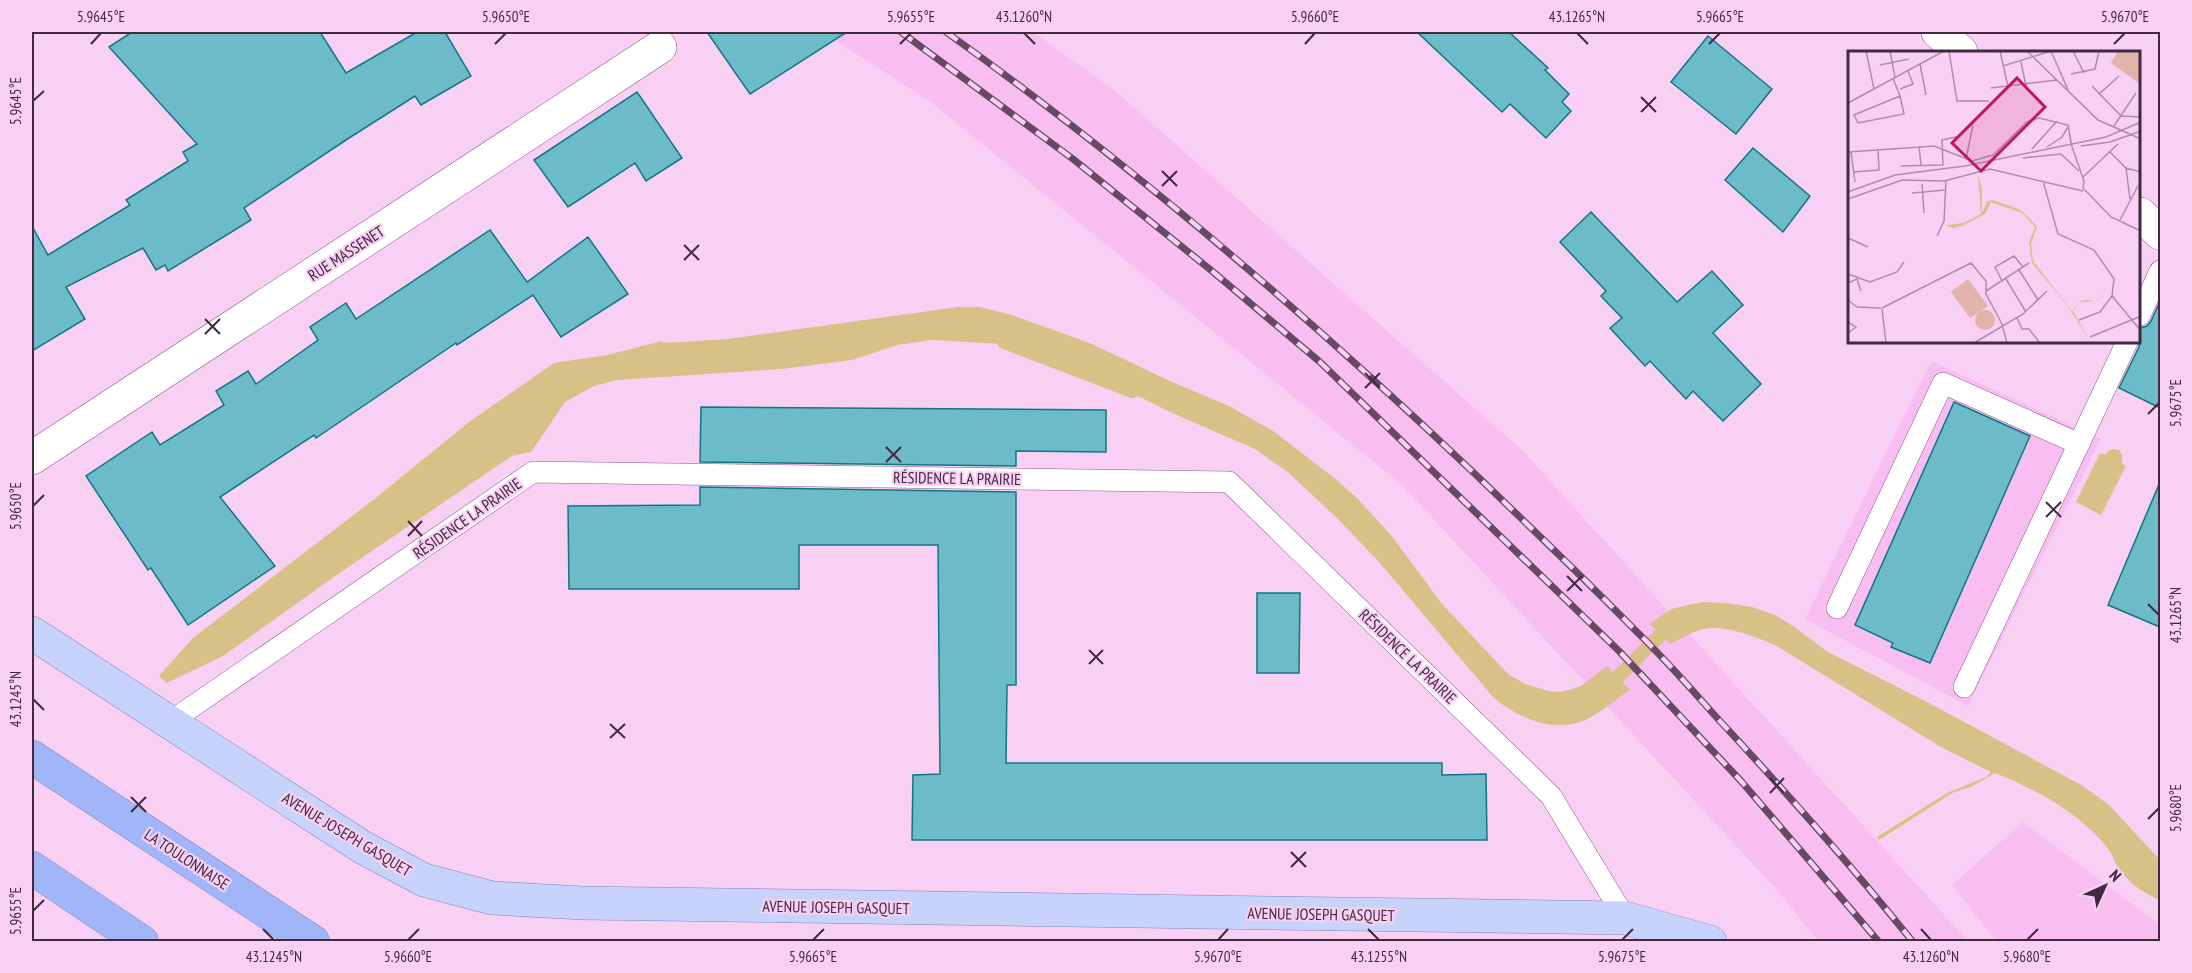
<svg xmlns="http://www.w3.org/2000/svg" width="2192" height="973" viewBox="0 0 2192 973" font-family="'PT Sans Narrow',sans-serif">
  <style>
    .built { fill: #f8bef1 }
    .water { fill: #d7c186 }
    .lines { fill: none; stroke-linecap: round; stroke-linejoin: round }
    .stream { stroke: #d7c186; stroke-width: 14 }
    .building { fill: #6bbbc9; stroke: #117684; stroke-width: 1.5 }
    .lane-casing { stroke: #92568c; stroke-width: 22 }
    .street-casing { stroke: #92568c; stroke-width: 34 }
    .primary-casing { stroke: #8084b8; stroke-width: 34 }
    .highway-casing { stroke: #8084b8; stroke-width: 34 }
    .lane { stroke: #fff; stroke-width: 21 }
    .street { stroke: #fff; stroke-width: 33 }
    .primary { stroke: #c7d3fb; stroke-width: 33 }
    .highway { stroke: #a1b6f9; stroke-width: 33 }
    .rail-casing { stroke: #664a64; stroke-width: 7 }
    .rail { stroke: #f8d0f3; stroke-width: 4.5; stroke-dasharray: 14; stroke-linecap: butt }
    .ticks { fill: none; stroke: #422840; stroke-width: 2 }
    .labels { text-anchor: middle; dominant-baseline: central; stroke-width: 4.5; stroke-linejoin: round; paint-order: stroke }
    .street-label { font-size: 16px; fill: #422840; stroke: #f8d0f3 }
    .inset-road { fill: none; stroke: #af8dab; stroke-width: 1.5 }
    .view { fill: #c2185b; fill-opacity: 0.15; stroke: #c2185b; stroke-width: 3 }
    .inset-edge { fill: none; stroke: #422840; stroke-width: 3 }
    .neatline { fill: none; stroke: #422840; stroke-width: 2 }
    .ticks-label { font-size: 15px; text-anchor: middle; fill: #422840 }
  </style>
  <rect width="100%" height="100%" fill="#f8d0f3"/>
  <g class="built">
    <polygon points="823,32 1033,32 1113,89 1522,450 1968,941 1818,941 1777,890 1402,485 932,103"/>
    <polygon points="1931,361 2101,439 1968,706 1805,619"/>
    <polygon points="2023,822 2160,925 2160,941 1996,941 1952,885"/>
  </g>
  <g class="water">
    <path d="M 958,307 L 980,307 L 1012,315 L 1092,344 L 1172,382 L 1229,406 L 1273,431 L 1333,477 L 1356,497 L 1391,535 L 1442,604 L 1508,674 L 1525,684 L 1549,691 L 1562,692 L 1581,686 L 1607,666 L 1630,690 C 1616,699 1602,712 1587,719 C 1555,735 1518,718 1493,697 L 1380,563 L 1338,519 L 1289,473 L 1255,449 L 1170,412 L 1092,373 L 1045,355 L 1001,344 L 932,340 L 897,345 L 852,360 L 782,369 L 617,380 L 594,386 L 565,402 L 531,452 L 512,456 L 338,574 L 223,656 L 167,683 L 159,676 L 193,638 L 377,497 L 469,422 L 554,363 L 607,355 L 662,341 L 663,343 L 728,339 Z"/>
    <polygon points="2113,449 2119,450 2122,455 2122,464 2126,466 2101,515 2076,502 2100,453 2105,455 2108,451"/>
    <path d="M 1702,602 L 1727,603 L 1752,607 L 1775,615 L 1793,626 L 1828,652 L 1927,702 L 2083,786 L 2109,805 L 2160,860 L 2160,900 C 2142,892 2128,883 2117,866 C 2114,861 2113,855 2109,850 C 2081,813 2037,790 1995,773 L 1971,787 L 1954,792 L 1879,840 L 1877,837 L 1947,793 L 1986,777 L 1991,772 L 1941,747 L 1775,645 C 1754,637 1724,623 1700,630 C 1690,633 1680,639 1670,644 L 1650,624 L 1671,609 Z"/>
  </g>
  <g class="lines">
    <g class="stream">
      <polyline points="1004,342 1132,391"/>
      <path d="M 1603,689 C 1630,670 1648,641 1676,624"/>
    </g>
  </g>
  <g class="building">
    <polygon points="132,32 320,32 346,73 417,32 445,32 471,76 421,105 415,96 349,138 244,208 251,220 168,271 165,265 156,270 143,248 66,287 85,319 32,351 32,226 48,255 130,205 126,200 188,161 183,152 197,144 109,47"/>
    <polygon points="707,32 847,32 750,94"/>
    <polygon points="1417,32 1509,32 1548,68 1545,70 1569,94 1562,102 1571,111 1546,138 1510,104 1502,112"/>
    <polygon points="1708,36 1772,89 1736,134 1671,82"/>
    <polygon points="637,92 682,158 646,181 635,163 568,207 534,160"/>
    <polygon points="1753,148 1810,196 1783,232 1725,180"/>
    <polygon points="1591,212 1677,302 1712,271 1743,305 1713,333 1761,384 1723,421 1693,391 1686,399 1650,361 1645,366 1610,328 1622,318 1601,296 1606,291 1560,242"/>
    <polygon points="490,230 527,282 588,237 628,294 561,337 533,295 457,345 456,343 316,438 314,435 220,497 275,566 188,625 151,568 148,570 86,476 152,432 160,445 224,405 216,391 248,371 256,384 318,340 310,327 346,303 356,319"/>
    <polygon points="2160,301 2160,408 2119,388 2139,347 2140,328 2147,326 2151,321"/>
    <polygon points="1954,402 2030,436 1930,663 1891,647 1893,643 1855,625"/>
    <polygon points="701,407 1106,410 1106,452 1016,451 1016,466 700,462"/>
    <polygon points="2160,482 2160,627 2108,605"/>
    <polygon points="700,487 1016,492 1016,685 1007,685 1006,763 1442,763 1442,775 1486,774 1487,840 912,840 913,775 940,774 938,545 799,545 799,589 569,589 568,506 700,505"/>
    <polygon points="1257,593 1300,593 1299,673 1257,673"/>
  </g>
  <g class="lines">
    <defs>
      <g id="lane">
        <polyline points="2140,315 2160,271"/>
        <polyline points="1837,608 1943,383 2079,444"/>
        <polyline points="1964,687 2127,342"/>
        <polyline points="170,722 533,472 1229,482 1551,796 1625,918"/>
      </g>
      <g id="street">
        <polyline points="1938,32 1961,52"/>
        <polyline points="2140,214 2160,233"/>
        <polyline points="32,458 660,47"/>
      </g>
      <polyline id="primary" points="32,633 362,847 424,880 492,898 582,903 1625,918 1710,942"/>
      <g id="highway">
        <polyline points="32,757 313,942"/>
        <polyline points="32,868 142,942"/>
      </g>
    </defs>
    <use href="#lane" class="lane-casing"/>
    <use href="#street" class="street-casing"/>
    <use href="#primary" class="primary-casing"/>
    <use href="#highway" class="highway-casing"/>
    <use href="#lane" class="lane"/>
    <use href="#street" class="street"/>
    <use href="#primary" class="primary"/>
    <use href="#highway" class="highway"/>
    <defs>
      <g id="rail">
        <polyline points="901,32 1073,159 1212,271 1320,362 1619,651 1741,781 1879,942"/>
        <path d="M 946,32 C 1134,166 1307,315 1474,473 C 1529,526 1584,578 1637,632 C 1666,660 1692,690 1719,720 C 1786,792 1851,865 1913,942"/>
      </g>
    </defs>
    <use href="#rail" class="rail-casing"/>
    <use href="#rail" class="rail"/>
  </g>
  <path class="ticks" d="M 1024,33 L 1035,44M 1577,33 L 1588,44M 91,44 L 101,33M 495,44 L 506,33M 900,44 L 911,33M 1305,44 L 1315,33M 1709,44 L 1720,33M 2114,44 L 2125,33M 1641,97 L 1656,112M 33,101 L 44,91M 1641,112 L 1656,97M 1162,171 L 1177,186M 1162,186 L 1177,171M 684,245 L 699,260M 684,260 L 699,245M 205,319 L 220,334M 205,334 L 220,319M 1365,373 L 1380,388M 1365,388 L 1380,373M 2148,414 L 2159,403M 886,447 L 901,462M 886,462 L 901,447M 2046,502 L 2061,517M 33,506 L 44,495M 2046,517 L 2061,502M 408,521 L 422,536M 408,536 L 422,521M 1567,576 L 1582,591M 1567,591 L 1582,576M 2148,604 L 2159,615M 1089,650 L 1103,664M 1089,664 L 1103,650M 33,699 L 44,710M 610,724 L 625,738M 610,738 L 625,724M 1770,778 L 1784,793M 1770,793 L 1784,778M 131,797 L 146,812M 131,812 L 146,797M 2148,819 L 2159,808M 1291,852 L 1306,867M 1291,867 L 1306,852M 33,911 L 44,900M 263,929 L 274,940M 1368,929 L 1379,940M 1921,929 L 1931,940M 408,940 L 419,929M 813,940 L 824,929M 1218,940 L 1228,929M 1622,940 L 1633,929M 2027,940 L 2038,929"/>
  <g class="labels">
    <g class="street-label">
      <text transform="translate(346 253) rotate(-33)">RUE MASSENET</text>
      <text transform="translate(957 478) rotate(1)">RÉSIDENCE LA PRAIRIE</text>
      <text transform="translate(467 518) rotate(-35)">RÉSIDENCE LA PRAIRIE</text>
      <text transform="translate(1408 656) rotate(44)">RÉSIDENCE LA PRAIRIE</text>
      <text transform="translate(347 834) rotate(31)">AVENUE JOSEPH GASQUET</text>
      <text transform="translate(187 859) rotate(33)">LA TOULONNAISE</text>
      <text transform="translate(836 907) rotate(1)">AVENUE JOSEPH GASQUET</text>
      <text transform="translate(1321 914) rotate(1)">AVENUE JOSEPH GASQUET</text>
    </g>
  </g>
  <g transform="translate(1848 51)">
    <rect width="292" height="292" fill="#f8d0f3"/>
    <path d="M 270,0 L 292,0 L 292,33 L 263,12 ZM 120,228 L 140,255 L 122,267 L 103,241 ZM127 269a10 10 0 1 1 20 0a10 10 0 1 1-20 0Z" fill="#e1b3ab"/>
    <path d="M 130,123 L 134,138 L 134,162 L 139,151 L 144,149 L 171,158 L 183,169 L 189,176 L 183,192 L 185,210 L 224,260 L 233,250 L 238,249 L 248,250 L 259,241 L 249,250 L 232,251 L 225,260 L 243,292 L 219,254 L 184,212 L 181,191 L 187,176 L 174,162 L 143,151 L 137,163 L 114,175 L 105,177 L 98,174 L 116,172 L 133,163 Z" fill="#d7c186"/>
    <path class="inset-road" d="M 18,0 L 26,38M 42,0 L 47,26M 101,0 L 109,50 L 141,50M 152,0 L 160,36M 179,0 L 250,69 L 293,88M 203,0 L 220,39M 225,0 L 236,22M 173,11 L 178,35M 72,13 L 78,44M 32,14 L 61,8M 155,15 L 203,0M 223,23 L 247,18 L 251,0M 45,27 L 52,45 L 56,63 L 10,72 L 6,64 L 52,45M 244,35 L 273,65M 143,37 L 209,29M 52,38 L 65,33 L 60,20M 251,43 L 271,25M 0,52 L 96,0M 273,65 L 293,66M 266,75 L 288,42M 222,90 L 236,130 L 235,138 L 239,141M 71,95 L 73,114M 233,95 L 262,91 L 293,80M 199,96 L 214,86 L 220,76M 184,98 L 209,70M 0,101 L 86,95 L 124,110 L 145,104 L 179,71 L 191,67 L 220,74 L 223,91M 3,101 L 7,131M 262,101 L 278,117 L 293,121M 175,107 L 213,103 L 231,120M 118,108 L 125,74M 53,115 L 95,114 L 94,89 L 112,85M 278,117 L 282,148M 5,121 L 31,119 L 30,98M 235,126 L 270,93M 195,130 L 210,183 L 246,199 L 266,228 L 264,245 L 293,280M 74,133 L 76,162M 0,141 L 47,124 L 117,115 L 258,86 L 293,71M 239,141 L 263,166 L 293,180M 64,142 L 97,139M 0,148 L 54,129 L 96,130 L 142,118 L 235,140M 271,171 L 293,129M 89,185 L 96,170 L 98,130M 0,187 L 20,196M 171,219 L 190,249M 0,223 L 22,231 L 49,221 L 56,211M 158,228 L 178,261M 154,230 L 147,216 L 166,205 L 175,216M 0,232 L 9,228 L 13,240M 138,240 L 181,212M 0,249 L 9,256 L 33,257M 34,257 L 123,212 L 138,230 L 138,243 L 154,273 L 159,292M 34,258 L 38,292M 169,267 L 174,278 L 181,278 L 192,292M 231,269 L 252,261 L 264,245M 0,271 L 8,276 L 0,282M 242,286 L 293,265M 126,292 L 175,263 L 199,240"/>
    <path class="view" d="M 169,27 L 197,56 L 133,120 L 104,92 Z"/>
    <rect width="292" height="292" class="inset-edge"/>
  </g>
  <rect width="2192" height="973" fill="none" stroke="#f8d0f3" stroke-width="66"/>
  <g transform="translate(2105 886) rotate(45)" stroke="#f8d0f3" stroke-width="4.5" paint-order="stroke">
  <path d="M0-4.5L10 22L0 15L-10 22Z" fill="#422840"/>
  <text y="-9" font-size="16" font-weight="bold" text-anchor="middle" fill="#422840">N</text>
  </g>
  <rect x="33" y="33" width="2126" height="907" class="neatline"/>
  <g class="ticks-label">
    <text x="101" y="22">5.9645°E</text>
    <text x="506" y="22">5.9650°E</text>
    <text x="911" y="22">5.9655°E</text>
    <text x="1024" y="22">43.1260°N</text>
    <text x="1315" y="22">5.9660°E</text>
    <text x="1577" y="22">43.1265°N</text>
    <text x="1720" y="22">5.9665°E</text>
    <text x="2125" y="22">5.9670°E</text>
    <text transform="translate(16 101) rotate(-90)" y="5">5.9645°E</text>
    <text transform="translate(2176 403) rotate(-90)" y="5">5.9675°E</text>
    <text transform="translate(16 506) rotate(-90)" y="5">5.9650°E</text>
    <text transform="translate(2176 615) rotate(-90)" y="5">43.1265°N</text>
    <text transform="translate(16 699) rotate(-90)" y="5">43.1245°N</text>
    <text transform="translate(2176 808) rotate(-90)" y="5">5.9680°E</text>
    <text transform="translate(16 911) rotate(-90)" y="5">5.9655°E</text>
    <text x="274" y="962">43.1245°N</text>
    <text x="408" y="962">5.9660°E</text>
    <text x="813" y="962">5.9665°E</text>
    <text x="1218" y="962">5.9670°E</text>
    <text x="1379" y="962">43.1255°N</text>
    <text x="1622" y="962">5.9675°E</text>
    <text x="1931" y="962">43.1260°N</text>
    <text x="2027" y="962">5.9680°E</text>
  </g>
</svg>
